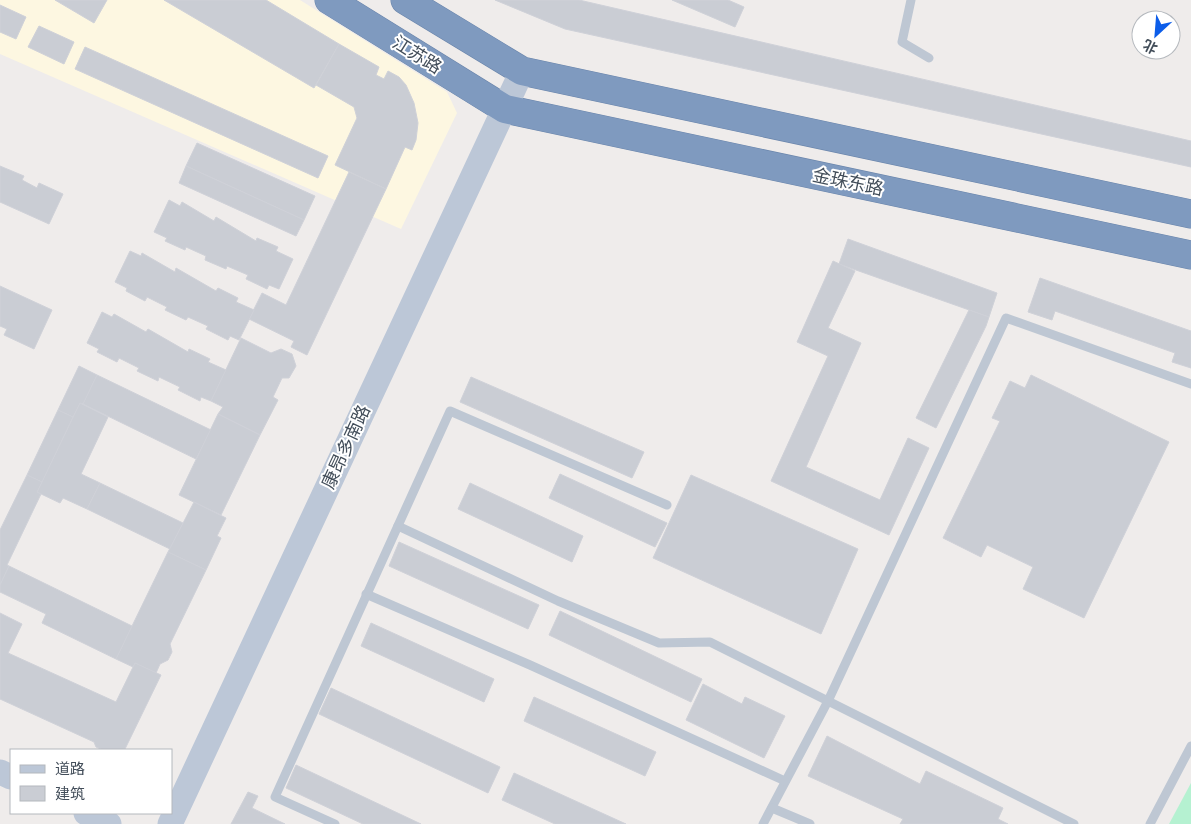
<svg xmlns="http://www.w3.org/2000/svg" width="1191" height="824" viewBox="0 0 1191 824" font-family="Jost,'Noto Sans SC',sans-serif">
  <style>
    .commercial { fill: #fdf7e1 }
    .green { fill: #b5f1d1 }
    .building { fill: #cacdd4; stroke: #cfd1d8 }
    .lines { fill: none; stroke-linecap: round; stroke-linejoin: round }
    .highway-casing { stroke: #6a85ab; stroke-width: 29 }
    .lane { stroke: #bec7d3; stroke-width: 9 }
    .secondary { stroke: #bcc7d7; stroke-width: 25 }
    .highway { stroke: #7f9abf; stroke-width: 28 }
    .labels { text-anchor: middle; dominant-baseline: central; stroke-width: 4; stroke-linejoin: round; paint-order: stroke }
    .street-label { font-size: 18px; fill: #434e5a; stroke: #fff }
  </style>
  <rect width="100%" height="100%" fill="#efeceb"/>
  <polygon class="commercial" points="0,0 300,0 447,92 457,113 401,229 0,54"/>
  <polygon class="green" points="1191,783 1191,824 1169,824"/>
  <g class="building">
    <polygon points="55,0 107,0 94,23"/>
    <polygon points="164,0 266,0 339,44 314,88"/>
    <polygon points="495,0 579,0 1191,141 1191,167 565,29"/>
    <polygon points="672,0 728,0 744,7 735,27"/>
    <polygon points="0,5 26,17 16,39 0,32"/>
    <polygon points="39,26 74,42 64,64 28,47"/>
    <polygon points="339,44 379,67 376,75 384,79 388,71 399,77 406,85 414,103 418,123 416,140 412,150 405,147 386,189 335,165 357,118 354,107 316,85"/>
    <polygon points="85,47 328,156 318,178 75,69"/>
    <polygon points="197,143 315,196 304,220 186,166"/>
    <polygon points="0,166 24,176 22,180 37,188 39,183 63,194 49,224 0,202"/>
    <polygon points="186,166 304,220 296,236 179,183"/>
    <polygon points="349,172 386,189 307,355 291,347 294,341 249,319 262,293 286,305"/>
    <polygon points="169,200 180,206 182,202 214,221 216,217 256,241 257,238 278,247 276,251 293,259 279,289 269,285 267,289 246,279 248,275 227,266 226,269 205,260 206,256 186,247 185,250 165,241 167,238 154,232"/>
    <polygon points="848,239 997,293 989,317 839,264"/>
    <polygon points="130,251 141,256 142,253 175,272 176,268 216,291 218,288 238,298 236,302 254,310 239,340 230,336 228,340 206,329 208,326 188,317 186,320 165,310 167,307 147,297 145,301 126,291 127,288 115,282"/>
    <polygon points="833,261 855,271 828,328 861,343 806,467 880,500 908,438 929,448 889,535 771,481 828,356 797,342"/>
    <polygon points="1040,278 1191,331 1191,368 1172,362 1175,353 1055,311 1052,320 1028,312"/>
    <polygon points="0,286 52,310 34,349 4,335 7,329 0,326"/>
    <polygon points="969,310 989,317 986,326 936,428 916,418"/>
    <polygon points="102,312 112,317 114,314 146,332 148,329 188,352 189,349 210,359 208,362 226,370 211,401 201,397 200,401 178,390 180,387 159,377 158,381 137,371 139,368 119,358 117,362 97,352 99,349 87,343"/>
    <polygon points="241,338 271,353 281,349 292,354 296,366 289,378 282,378 273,397 278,400 260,435 218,414 223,407 211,401"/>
    <polygon points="79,366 97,375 83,404 80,403 73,417 58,410"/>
    <polygon points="97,375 211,430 196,459 83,404"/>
    <polygon points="1031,375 1169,442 1084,618 1023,589 1033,567 987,545 981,557 943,538 1000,421 992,418 1010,381 1025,388"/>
    <polygon points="471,377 644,452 632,478 460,402"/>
    <polygon points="80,403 108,417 81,474 100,483 87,509 63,498 60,503 37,492"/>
    <polygon points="58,410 73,417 42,482 27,475"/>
    <polygon points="218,414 260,435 221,515 179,495"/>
    <polygon points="560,474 667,523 655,547 549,498"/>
    <polygon points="27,475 42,482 37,492 41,494 7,565 9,566 0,585 0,530"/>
    <polygon points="691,475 858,549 821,634 653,558"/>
    <polygon points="100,483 183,523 170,549 87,509"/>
    <polygon points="470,483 583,536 572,562 458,509"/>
    <polygon points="194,502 226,518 217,536 221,538 206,570 168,552"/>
    <polygon points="399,542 539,605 528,629 389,566"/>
    <polygon points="168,552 206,570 170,644 172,652 168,660 160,664 156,673 135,663 133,667 116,659"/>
    <polygon points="9,566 132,626 116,659 42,623 46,614 0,592 0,585"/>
    <polygon points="560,611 702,679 691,702 549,635"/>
    <polygon points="0,613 22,624 8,653 116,702 135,663 161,675 125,749 103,750 96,747 94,742 0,699"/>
    <polygon points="371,623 494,679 484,702 361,646"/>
    <polygon points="703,684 742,704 745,697 785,716 764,758 686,720"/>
    <polygon points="331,688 500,767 488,793 319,714"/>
    <polygon points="534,697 656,752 645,776 524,721"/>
    <polygon points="827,736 920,784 926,771 1003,808 998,819 1008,824 900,824 903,819 808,776"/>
    <polygon points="296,765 421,824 363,824 286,788"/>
    <polygon points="514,773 626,824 555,824 502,800"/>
    <polygon points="248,792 258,796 252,808 285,824 231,824"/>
  </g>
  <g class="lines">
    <defs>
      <g id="highway">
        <polyline points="329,0 505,109 1191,255"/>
        <polyline points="405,0 522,71 1191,214"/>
      </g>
    </defs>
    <use href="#highway" class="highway-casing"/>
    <g class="lane">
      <polyline points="911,0 902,42 929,58"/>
      <polyline points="398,526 558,601 659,643 710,642 828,701 763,824"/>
      <polyline points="366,594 530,665 785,781"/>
      <polyline points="772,808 810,824"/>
      <polyline points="335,824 275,797 450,411 667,505"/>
      <polyline points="1074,824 828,701 1006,318 1191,384"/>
      <polyline points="1150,824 1191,746"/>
    </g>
    <g class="secondary">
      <polyline points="0,772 11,777"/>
      <polyline points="86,813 109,824"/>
      <polyline points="170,824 522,71"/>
    </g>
    <use href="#highway" class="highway"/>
  </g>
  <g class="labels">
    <g class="street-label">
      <text transform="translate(417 55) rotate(32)">江苏路</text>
      <text transform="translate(848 182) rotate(12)">金珠东路</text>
      <text transform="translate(346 447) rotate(-65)">康昂多南路</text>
    </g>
  </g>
  <rect x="10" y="749" width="162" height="65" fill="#ffffff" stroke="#b4b8bd"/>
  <rect x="20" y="765" width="25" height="8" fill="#bcc7d7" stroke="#b4b8bd"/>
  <text x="55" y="774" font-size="15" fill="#434e5a">道路</text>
  <rect x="20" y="786" width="25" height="15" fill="#cacdd4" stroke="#b4b8bd"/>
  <text x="55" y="799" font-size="15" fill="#434e5a">建筑</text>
  <g transform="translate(1156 35) rotate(206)"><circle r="24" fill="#ffffff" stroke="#b4b8bd"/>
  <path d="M0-4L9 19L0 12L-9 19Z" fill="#0c5de9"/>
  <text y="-8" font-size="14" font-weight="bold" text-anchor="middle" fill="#434e5a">北</text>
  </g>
</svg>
